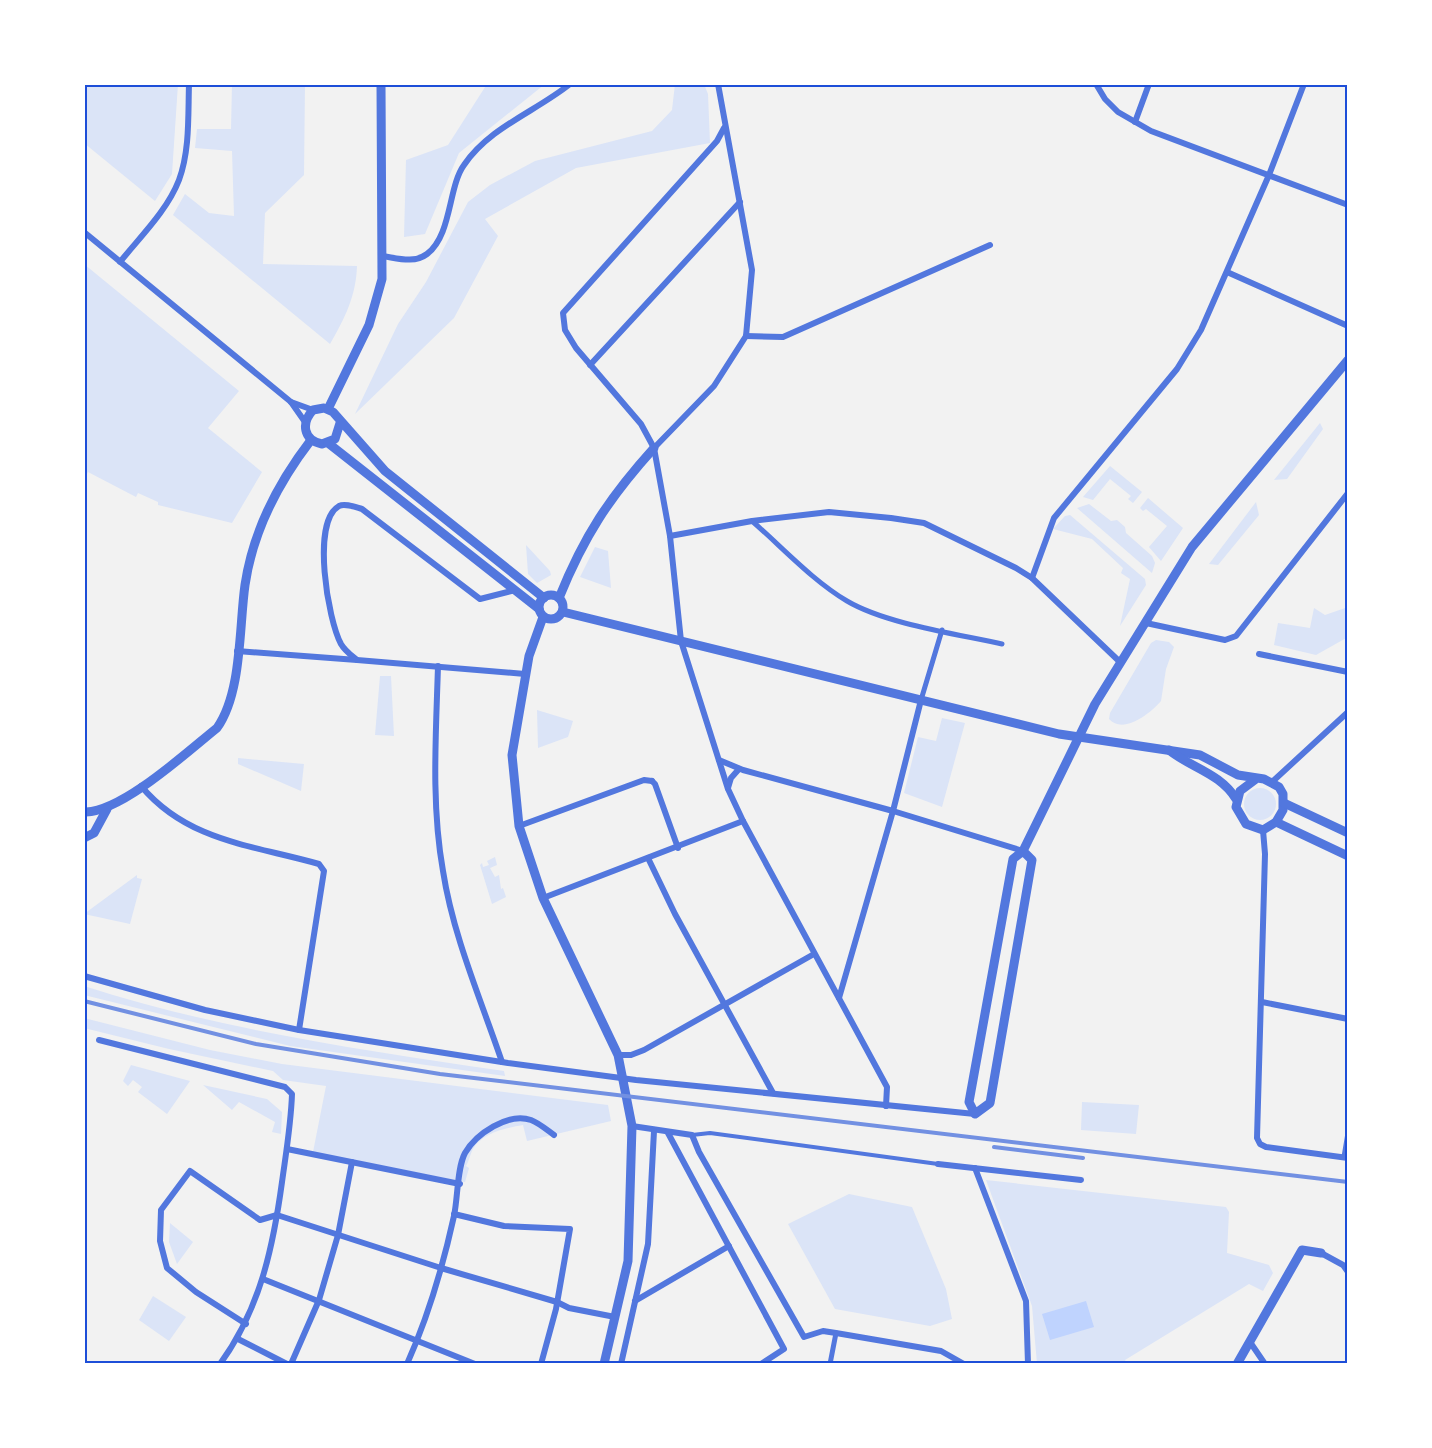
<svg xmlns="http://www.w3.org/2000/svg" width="1432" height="1448" viewBox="0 0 1432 1448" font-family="'Golos Text',sans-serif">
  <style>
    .green { fill: #dbe4f7 }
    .water { fill: #bfd3fe }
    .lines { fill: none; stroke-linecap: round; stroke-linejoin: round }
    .service { stroke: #5277de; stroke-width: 4 }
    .pedestrian { stroke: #5277de; stroke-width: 5 }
    .minor { stroke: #5277de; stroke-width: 6 }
    .tertiary { stroke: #5277de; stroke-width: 9 }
    .rail { stroke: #7290e2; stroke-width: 4 }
    .neatline { fill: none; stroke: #1d4ed8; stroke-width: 2 }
  </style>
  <rect width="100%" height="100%" fill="#f2f2f2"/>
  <g class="green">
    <polygon points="84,84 178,84 172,174 155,201 84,143"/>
    <path d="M 232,84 L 305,84 L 304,175 L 265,213 L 263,264 L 357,266 C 356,296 345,318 330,344 L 173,215 L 185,194 L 209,213 L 234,216 L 232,151 L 195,148 L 197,129 L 231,129 Z"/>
    <polygon points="487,84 545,84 459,153 425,234 404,237 406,160 448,145"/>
    <polygon points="675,84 704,84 708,94 710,143 576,168 485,219 498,236 454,318 355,414 398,324 426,282 468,202 490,185 535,161 652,131 672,110"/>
    <polygon points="84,264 239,391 208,428 262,472 232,523 158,505 158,502 138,493 136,497 88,472 84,479"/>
    <polygon points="1320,423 1323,429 1287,479 1274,480"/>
    <polygon points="1110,466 1142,492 1133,503 1128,499 1131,496 1110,479 1093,500 1083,497"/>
    <polygon points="1148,498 1183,528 1161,561 1149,547 1167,526 1146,509 1143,511 1140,508"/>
    <polygon points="1256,502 1259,515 1218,565 1209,564"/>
    <polygon points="1089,504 1111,521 1117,520 1125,527 1126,533 1152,556 1155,563 1152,573 1077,508"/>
    <polygon points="1070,515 1145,579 1146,585 1120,626 1130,579 1121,573 1123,568 1092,539 1053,529 1065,516"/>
    <polygon points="526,545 550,571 551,575 537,583 528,574"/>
    <polygon points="595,547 608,551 611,588 580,577"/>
    <polygon points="1348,607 1348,637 1316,655 1274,645 1278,623 1310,628 1314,608 1325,615"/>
    <path d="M 1156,640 L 1169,642 L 1174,647 L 1166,669 L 1161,701 C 1151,713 1123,735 1109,719 L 1110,713 L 1151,643 Z"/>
    <polygon points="380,676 391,676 394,736 375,735"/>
    <polygon points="537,710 573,721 568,737 538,748"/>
    <polygon points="942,718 965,723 942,807 904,793 918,737 936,741"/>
    <polygon points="238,758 304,764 301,791 238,764"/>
    <circle cx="1260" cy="804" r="16"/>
    <polygon points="495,857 497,865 490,868 495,877 499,875 501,889 503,888 506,897 492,904 480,865 482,863 483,867 489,865 487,861"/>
    <polygon points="137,875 137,878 142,879 130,924 84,914"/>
    <path d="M 84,986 C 221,1030 362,1050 504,1071 L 505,1076 L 290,1046 L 84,995 Z"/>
    <path d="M 84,1018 L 210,1050 L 282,1064 L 608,1105 L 611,1121 L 527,1141 L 523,1125 C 506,1128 482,1133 473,1149 C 471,1152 469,1161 466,1166 L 469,1168 L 465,1182 L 313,1152 L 326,1086 L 283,1080 L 273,1071 L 169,1049 L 84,1028 Z"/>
    <polygon points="131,1065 190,1081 167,1114 138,1092 142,1087 133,1080 128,1086 123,1081"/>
    <polygon points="203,1085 267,1099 282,1112 281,1134 272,1132 275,1122 239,1102 232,1110"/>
    <polygon points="1082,1102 1139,1105 1136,1134 1081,1130"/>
    <polygon points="986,1180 1226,1207 1229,1212 1227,1253 1269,1265 1273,1273 1263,1291 1249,1284 1125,1360 1127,1364 1037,1364 1032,1306"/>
    <polygon points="849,1194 912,1207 946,1289 952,1319 930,1326 835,1309 788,1224"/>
    <polygon points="170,1223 193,1242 177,1264 169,1242"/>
    <polygon points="153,1296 186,1317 169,1341 139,1320"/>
  </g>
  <polygon class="water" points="1086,1301 1094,1327 1050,1340 1042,1314"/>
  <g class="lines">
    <polyline class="service" points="692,1135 710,1133 938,1164"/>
    <g class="pedestrian">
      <path d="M 752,521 C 783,548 812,580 847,601 C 886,624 957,634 1002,644"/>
      <polyline points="921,700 942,630"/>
      <polyline points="1344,1157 1348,1133"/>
      <polyline points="830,1364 836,1333"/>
    </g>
    <g class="minor">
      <polyline points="1096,84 1105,99 1118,112 1151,131 1348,205"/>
      <polyline points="1135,122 1149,84"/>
      <polyline points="724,128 717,141 563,313 565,330 576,348 641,424 654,448 670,536 681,641 728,789 743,821 887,1087 886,1106"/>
      <polyline points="84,232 291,402 305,422"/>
      <path d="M 382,256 C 397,258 414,264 427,254 C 452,235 448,187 464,165 C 490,127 535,112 570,84"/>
      <path d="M 120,262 C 140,237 167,211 179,180 C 190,150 188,115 189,84"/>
      <polyline points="1227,272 1348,326"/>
      <polyline points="746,336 783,337 990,245"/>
      <polyline points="590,365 740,202"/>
      <polyline points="291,402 313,410"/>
      <polyline points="654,448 714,386 746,336 752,270 718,84"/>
      <polyline points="670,536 752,521 829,512 891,518 924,523 1016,568 1032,578 1121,663"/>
      <polyline points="1032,578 1054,518 1177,369 1201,330 1269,175 1304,84"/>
      <path d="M 515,590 L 480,599 L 362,509 C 355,507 345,503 339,506 C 311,522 328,620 341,644 C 345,651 351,655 357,660 L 525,674"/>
      <polyline points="1146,623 1225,640 1236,636 1348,493"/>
      <polyline points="237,651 357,660"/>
      <polyline points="1259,654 1348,672"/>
      <path d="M 438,666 C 436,734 431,804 443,871 C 453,936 481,1000 502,1062"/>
      <polyline points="719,760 743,770 893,811 1023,851"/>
      <polyline points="652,781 655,784 678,848"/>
      <polyline points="1272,782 1348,712"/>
      <path d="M 141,786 C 188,842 253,845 319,864 L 324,871 L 299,1030"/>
      <polyline points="728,788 731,778 739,769"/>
      <polyline points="519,826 644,780 652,781"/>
      <polyline points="1263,830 1265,854 1257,1138 1260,1144 1266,1147 1348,1158"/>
      <polyline points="648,858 675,914 773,1093"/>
      <polyline points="543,898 743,821"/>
      <polyline points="84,976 205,1010 299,1030 508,1063 636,1080 975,1114"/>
      <polyline points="839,998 893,811 921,700"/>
      <polyline points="1262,1002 1348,1019"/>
      <path d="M 99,1040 L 285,1087 L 292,1094 C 291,1124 286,1153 282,1182 C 273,1248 260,1309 220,1364"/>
      <polyline points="618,1055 631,1055 644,1050 814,954"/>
      <polyline points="632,1126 692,1135 699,1152 804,1337 823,1331 836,1333 941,1351 964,1364"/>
      <polyline points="668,1133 784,1349 761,1364"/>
      <polyline points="287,1149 460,1184"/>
      <polyline points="938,1164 1081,1180"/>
      <polyline points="975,1168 1026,1301 1028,1364"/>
      <polyline points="454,1214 504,1226 570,1229 556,1309 541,1364"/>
      <polyline points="1321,1253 1343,1265 1348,1272"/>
      <polyline points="263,1279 475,1364"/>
      <polyline points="635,1301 729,1246"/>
      <polyline points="246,1324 196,1292 167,1268 160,1241 161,1210 190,1171 260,1220 277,1215 441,1268 557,1302 569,1308 615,1317"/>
      <polyline points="238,1339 287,1364"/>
      <polyline points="1250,1342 1265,1364"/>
      <polyline points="291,1364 319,1300 338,1235 352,1162"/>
      <path d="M 407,1364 C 428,1317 443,1266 454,1216 C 458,1197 457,1168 465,1153 C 476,1134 508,1112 531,1120 C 539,1123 547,1130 554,1135"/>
      <polyline points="621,1364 648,1244 654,1131"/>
    </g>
    <g class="tertiary">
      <polyline points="328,409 369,325 382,279 381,84"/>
      <path d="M 340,423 L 335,439 L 322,444 C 303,440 301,423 313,410 L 324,408 L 333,412 L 385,471 L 544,598"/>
      <polyline points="328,443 539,609"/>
      <circle cx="551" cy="607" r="12"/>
      <path d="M 559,598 C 584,536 609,498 654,448"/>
      <polyline points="563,612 1059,734 1200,755 1238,775 1264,779 1279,787 1283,794 1283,810 1276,822 1263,830 1246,824 1236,807 1240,791 1256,779"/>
      <polyline points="543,617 529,656 512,755 519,826 543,898 618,1055 632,1126 628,1261 604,1364"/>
      <path d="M 1169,750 C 1191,768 1220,773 1236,799"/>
      <polyline points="1284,803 1348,833"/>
      <path d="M 86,812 C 123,811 187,752 217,728 C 242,693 239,627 245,585 C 253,530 278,483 311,440"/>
      <polyline points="1276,822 1348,856"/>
      <polyline points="84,838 94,833 107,809"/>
      <polyline points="1023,851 1032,860 990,1103 975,1114 969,1102 1013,859 1023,851 1095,704 1192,547 1348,360"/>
      <polyline points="1237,1364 1302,1250 1321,1253"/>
    </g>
    <g class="rail">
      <polyline points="84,1001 256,1044 440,1074 1348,1182"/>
      <polyline points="994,1147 1083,1158"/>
    </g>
  </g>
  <rect width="1432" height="1448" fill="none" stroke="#ffffff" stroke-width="171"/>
  <rect x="86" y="86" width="1260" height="1276" class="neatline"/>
</svg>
